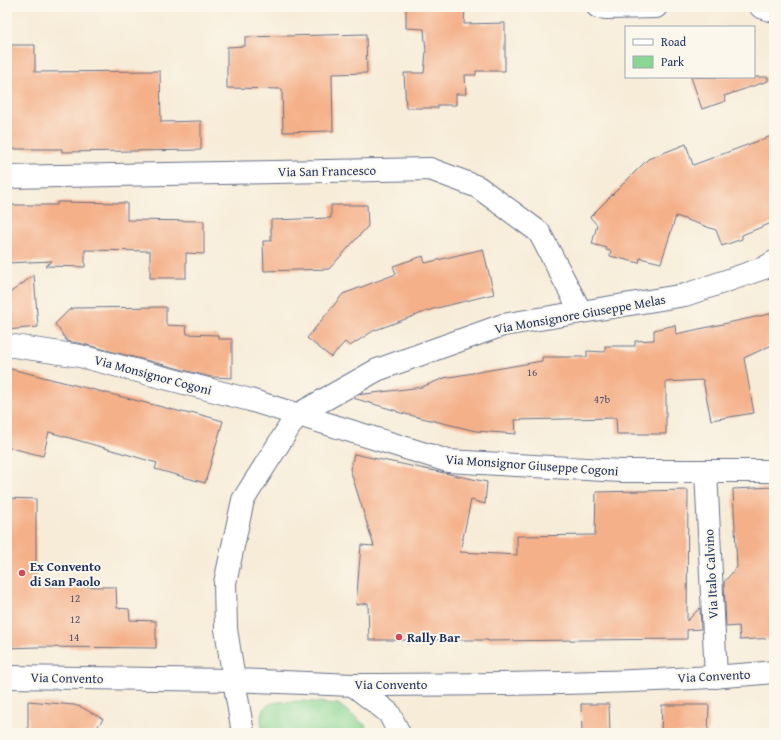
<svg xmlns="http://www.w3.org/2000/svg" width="781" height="740" viewBox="0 0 781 740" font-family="'Gentium Book Plus',serif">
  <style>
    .green { fill: #8ad693; stroke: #528278 }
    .building { fill: #f4b089 }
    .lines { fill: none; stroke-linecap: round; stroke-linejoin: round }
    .street-casing { stroke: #687189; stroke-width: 24 }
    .secondary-casing { stroke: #687189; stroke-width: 24 }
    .street { stroke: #fff; stroke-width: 22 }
    .secondary { stroke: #fff; stroke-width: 22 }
    .poi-dot { fill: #d1495b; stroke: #fbf7ec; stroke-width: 1.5 }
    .labels { text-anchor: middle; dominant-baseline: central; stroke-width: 4; stroke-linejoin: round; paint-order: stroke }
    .number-label { font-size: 11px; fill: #514f69 }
    .street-label { font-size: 13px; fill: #1b2f5e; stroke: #fbf7ec }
    .poi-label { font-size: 13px; font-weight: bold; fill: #1b2f5e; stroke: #fbf7ec; text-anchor: start }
  </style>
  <rect width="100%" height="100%" fill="#fbf7ec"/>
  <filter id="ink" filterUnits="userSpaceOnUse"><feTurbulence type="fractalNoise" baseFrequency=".025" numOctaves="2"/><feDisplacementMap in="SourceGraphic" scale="8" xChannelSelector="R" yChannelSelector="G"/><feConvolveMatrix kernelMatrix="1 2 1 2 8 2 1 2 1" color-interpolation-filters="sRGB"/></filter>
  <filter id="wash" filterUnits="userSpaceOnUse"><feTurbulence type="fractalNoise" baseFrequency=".012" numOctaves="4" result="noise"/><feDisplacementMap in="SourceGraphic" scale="16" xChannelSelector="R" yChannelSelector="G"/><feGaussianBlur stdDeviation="0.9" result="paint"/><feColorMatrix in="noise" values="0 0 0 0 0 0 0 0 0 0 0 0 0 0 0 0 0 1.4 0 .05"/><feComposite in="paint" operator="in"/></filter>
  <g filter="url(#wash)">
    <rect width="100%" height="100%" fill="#f7ecd8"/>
    <path class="green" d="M 302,701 L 338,704 L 365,725 L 367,733 L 263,733 C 255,697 275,703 302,701 Z"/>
    <g id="blocks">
      <g class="building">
        <polygon points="406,7 465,8 464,24 505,23 505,71 476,71 476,75 465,75 466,94 456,94 456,105 438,105 438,108 406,108 404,73 424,73 426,52 424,29 406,28"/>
        <polygon points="366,34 367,73 332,74 333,131 283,132 282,89 227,88 227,47 245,46 245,37"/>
        <polygon points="7,45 35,45 35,72 160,71 161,122 201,121 201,150 62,152 62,149 7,149"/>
        <polygon points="691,77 768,77 768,81 724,96 726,101 702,109"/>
        <polygon points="774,135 774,222 742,235 742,239 722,246 716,230 676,216 661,263 640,258 639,263 610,256 611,251 606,250 607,248 592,244 597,225 590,217 648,159 686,144 693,165"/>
        <polygon points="57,202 127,203 127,220 204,221 204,254 186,253 186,278 150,278 150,251 85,250 85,267 45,266 52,261 7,263 7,205 57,205"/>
        <polygon points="331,205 367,205 368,226 329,269 264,271 263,241 271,241 271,220 331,218"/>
        <polygon points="483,249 494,294 433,309 373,331 350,346 345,342 331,357 307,338 343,294 396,274 393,266 423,256 425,263"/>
        <polygon points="34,275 38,327 7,330 7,295"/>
        <polygon points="166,307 166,325 186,326 187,334 217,335 219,339 232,339 232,378 211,377 83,344 67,341 55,324 69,310 73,308"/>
        <polygon points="774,313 774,344 744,358 754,413 711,420 703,380 666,382 666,434 617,434 616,418 515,420 516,434 476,431 397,412 397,411 353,398 357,395 422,387 444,378 542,361 542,357 587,357 587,351 605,352 605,346 635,346 635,341 654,340 654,330 675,325 676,334"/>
        <polygon points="7,368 190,414 191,412 223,421 205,483 155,469 157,463 49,432 43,456 7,447"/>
        <polygon points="354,454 487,482 485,504 471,500 460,552 517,555 517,536 595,535 596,492 688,490 687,621 700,608 701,629 687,630 687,639 488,641 488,640 369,640 368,603 356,605 361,545 374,546 350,469"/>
        <polygon points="774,487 774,638 740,640 739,626 726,627 724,582 737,567 733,489"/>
        <polygon points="7,498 36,499 36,586 116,587 117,608 129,609 130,620 156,621 156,648 37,647 7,648"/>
        <polygon points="28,701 74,705 81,707 103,719 93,733 28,733"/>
        <polygon points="581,704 609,704 610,733 582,733"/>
        <polygon points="662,705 709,705 708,733 661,733"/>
      </g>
    </g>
  </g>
  <g filter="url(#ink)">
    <use href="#blocks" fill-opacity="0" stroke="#687189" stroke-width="1"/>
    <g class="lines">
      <defs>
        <g id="street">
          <polyline points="598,7 607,8 656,7"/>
          <polyline points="761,7 774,11"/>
          <polyline points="7,177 430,169 478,187 539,232 581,312"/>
          <polyline points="7,345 80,356 250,400 448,461 621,471 774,471"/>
          <polyline points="706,471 716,677"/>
          <polyline points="7,677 234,680 226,629 225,583 243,500 297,415 377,370 503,325 685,295 764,268 774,262"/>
          <path d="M 353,685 C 493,684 634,685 774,672"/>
        </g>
        <polyline id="secondary" points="243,733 234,680 353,685 389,713 399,733"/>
      </defs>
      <use href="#street" class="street-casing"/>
      <use href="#secondary" class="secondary-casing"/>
      <use href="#street" class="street"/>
      <use href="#secondary" class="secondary"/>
    </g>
  </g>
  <g class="poi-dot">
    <circle cx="22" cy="573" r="4"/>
    <circle cx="399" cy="637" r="4"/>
  </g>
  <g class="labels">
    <g class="number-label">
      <text x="532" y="372">16</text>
      <text x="602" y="399">47b</text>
      <text x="75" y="598">12</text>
      <text x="75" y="619">12</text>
      <text x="74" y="637">14</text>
    </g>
    <g class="street-label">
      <text transform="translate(327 171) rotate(-1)">Via San Francesco</text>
      <text transform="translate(580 314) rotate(-10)">Via Monsignore Giuseppe Melas</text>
      <text transform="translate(153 375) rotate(15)">Via Monsignor Cogoni</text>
      <text transform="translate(532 465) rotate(4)">Via Monsignor Giuseppe Cogoni</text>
      <text transform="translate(711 574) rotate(-93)">Via Italo Calvino</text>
      <text transform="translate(714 676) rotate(-3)">Via Convento</text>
      <text transform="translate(67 678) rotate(1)">Via Convento</text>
      <text x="391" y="684">Via Convento</text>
    </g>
    <g class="poi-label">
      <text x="30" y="566">Ex Convento<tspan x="30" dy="15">di San Paolo</tspan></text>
      <text x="407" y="637">Rally Bar</text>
    </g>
  </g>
  <rect width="781" height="740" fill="none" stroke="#fbf7ec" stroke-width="24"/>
  <rect x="625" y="26" width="130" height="52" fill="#fbf7ec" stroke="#a1a7b3"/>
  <rect x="633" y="39" width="20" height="6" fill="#ffffff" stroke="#a1a7b3"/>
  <text x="661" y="46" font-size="12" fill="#1b2f5e">Road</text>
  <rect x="633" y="56" width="20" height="12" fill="#8ad693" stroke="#a1a7b3"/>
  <text x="661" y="66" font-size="12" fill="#1b2f5e">Park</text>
</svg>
